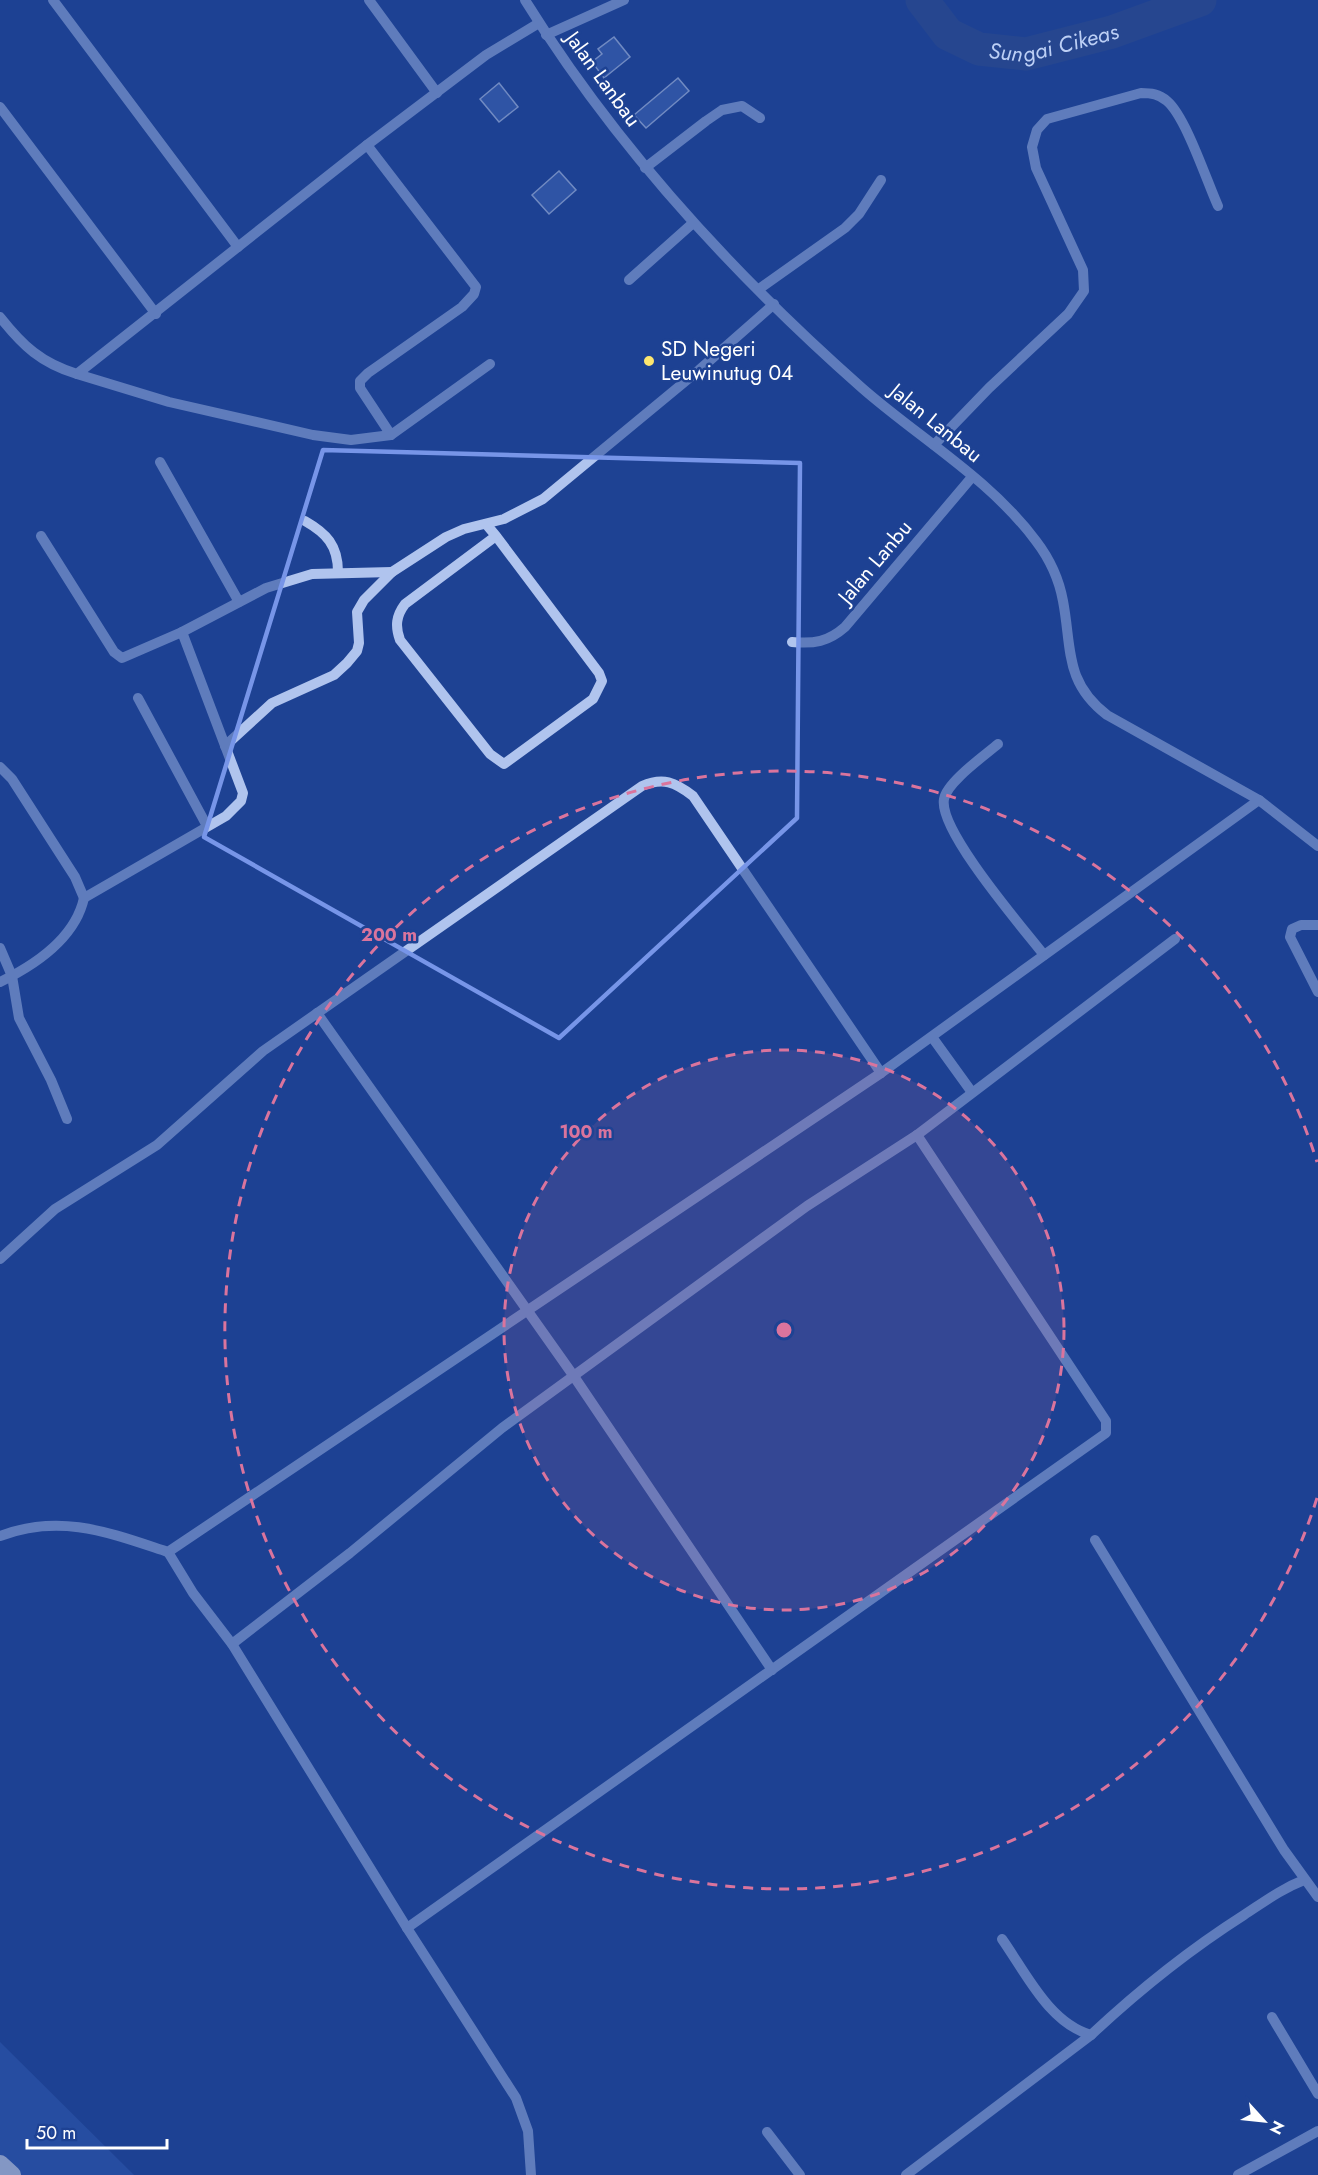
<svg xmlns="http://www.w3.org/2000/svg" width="1318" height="2175" viewBox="0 0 1318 2175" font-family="Jost,sans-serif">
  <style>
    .green { fill: #325bb1 }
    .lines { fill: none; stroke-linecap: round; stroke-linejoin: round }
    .river { stroke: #324d8a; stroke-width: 33 }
    .building { fill: #466bba; stroke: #d6e2fa; stroke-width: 1.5 }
    .minor { stroke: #b0c4ee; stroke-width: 10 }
    .highway { stroke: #fff; stroke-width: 18 }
    .marked { fill: none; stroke: #7795e8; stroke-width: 4.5; stroke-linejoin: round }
    .ring { fill: none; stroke: #da749d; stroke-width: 3; stroke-dasharray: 10 8 }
    .poi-dot { fill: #fde66f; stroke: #1e4293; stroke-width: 2 }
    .labels { text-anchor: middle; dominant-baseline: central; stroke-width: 5; stroke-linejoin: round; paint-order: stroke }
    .street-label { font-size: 21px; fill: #fff; stroke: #1e4293 }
    .poi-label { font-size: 21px; fill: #fff; stroke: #1e4293; text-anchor: start }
    .water-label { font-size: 22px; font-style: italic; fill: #bccff5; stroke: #1e4293 }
    .centre { fill: #da749d; stroke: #1e4293; stroke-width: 3 }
    .ring-label { font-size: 18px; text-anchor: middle; font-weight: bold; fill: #da749d; stroke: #1e4293; stroke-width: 5; stroke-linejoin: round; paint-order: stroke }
  </style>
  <rect width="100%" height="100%" fill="#1e4293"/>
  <polygon class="green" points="0,2042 134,2175 17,2175 0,2158"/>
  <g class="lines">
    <path class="river" id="s1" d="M 922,0 L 948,34 L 979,49 L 1026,54 L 1112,32 L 1200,0"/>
  </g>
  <g class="building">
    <polygon points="614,37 630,57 604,78 592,62 602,54 598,49"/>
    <polygon points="678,78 689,91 646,128 634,115"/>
    <polygon points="499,83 518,107 499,122 480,99"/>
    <polygon points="559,171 576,190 549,214 532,195"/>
  </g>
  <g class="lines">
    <g class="minor">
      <polyline points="53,0 238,247"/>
      <polyline points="369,0 437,93"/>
      <path d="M 525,0 C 616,147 733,274 862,388 C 919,438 990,479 1036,541 C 1049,558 1059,579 1063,601 C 1072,648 1064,682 1107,715 L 1259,800 L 1318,846"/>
      <polyline points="546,35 624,0"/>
      <polyline points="0,107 156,314"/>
      <polyline points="367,145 476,287 474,294 462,307 368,373 360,381 360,388 391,435 490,364"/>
      <polyline points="645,168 706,121 722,110 742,106 760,118"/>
      <polyline points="629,280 693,223"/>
      <polyline points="759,289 845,228 859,214 881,180"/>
      <path d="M 0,317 C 23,346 41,363 77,374 L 367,145 L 486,55 L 539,23"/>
      <polyline points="77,374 169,402 313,435 351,440 391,435"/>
      <path d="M 934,445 L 989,388 L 1068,314 L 1084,291 L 1083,270 L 1036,168 L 1032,147 L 1037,130 L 1047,119 L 1141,93 C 1151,93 1159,94 1167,101 C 1186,117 1207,182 1218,206"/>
      <polyline points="160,462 239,602"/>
      <path d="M 305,521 C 326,533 338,545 338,572"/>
      <path d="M 486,524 L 496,536 L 599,673 L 602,681 L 593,699 L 504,764 L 490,754 L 400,640 C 395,626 396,616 405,604 L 496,536"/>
      <polyline points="41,536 114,652 122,658 182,632 266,588 312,574 392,572"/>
      <path d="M 792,642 C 814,644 828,642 845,627 L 972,477"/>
      <polyline points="138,698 207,826"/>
      <path d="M 998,744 C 984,756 947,782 944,799 C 938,830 1023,928 1044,955"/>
      <polyline points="225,746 272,703 334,675 347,663 357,651 359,643 357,612 364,600 392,572 446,537 464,529 504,519 543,499 699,370 774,304"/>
      <polyline points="0,767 12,779 75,877 84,898 226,816 241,801 243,793 182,632"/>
      <polyline points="1318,925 1301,925 1292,929 1290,937 1318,992"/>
      <polyline points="0,948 12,976 19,1018 51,1080 67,1119"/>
      <path d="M 0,982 C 35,965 75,939 84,898"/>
      <polyline points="317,1013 573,1375 772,1670"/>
      <polyline points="932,1037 971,1091"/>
      <path d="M 0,1259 L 55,1209 L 157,1145 L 263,1051 L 642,786 C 663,777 675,782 693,796 L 881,1073"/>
      <path d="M 0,1536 C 61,1513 110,1533 168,1552 L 881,1073 L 1259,800"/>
      <polyline points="1095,1540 1284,1850 1318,1897"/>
      <polyline points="168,1552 193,1593 232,1644 407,1928 516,2098 528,2131 531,2175"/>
      <polyline points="232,1644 350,1553 502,1428 807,1206 917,1135 1175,939"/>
      <polyline points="407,1928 1106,1433 1106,1421 917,1135"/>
      <path d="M 1002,1939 C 1026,1973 1049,2023 1091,2035 C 1138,1991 1189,1950 1244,1915 C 1264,1902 1281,1889 1304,1880"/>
      <polyline points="1272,2017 1318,2094"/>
      <polyline points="767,2132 800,2175"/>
      <polyline points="906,2175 1091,2035"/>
      <polyline points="1238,2175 1318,2131"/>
    </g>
    <polyline class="highway" points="0,2164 12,2175"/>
  </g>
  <path d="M0 0H1318V2175H0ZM 323,450 L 800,463 L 797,818 L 559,1038 L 204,837 Z" fill="#1e4293" fill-opacity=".55" fill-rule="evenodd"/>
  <path class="marked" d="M 323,450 L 800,463 L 797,818 L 559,1038 L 204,837 Z"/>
  <circle cx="784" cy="1330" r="280" fill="#da749d" fill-opacity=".12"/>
  <g class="ring">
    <circle cx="784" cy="1330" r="280"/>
    <path d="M1317 1498A559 559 0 1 1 1317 1162"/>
  </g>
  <circle class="poi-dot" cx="649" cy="361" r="6"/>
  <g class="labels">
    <g class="street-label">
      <text transform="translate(603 79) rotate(54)">Jalan Lanbau</text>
      <text transform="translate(936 423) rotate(39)">Jalan Lanbau</text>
      <text transform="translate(875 562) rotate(-50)">Jalan Lanbu</text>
    </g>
    <g class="poi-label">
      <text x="661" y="349">SD Negeri<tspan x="661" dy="24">Leuwinutug 04</tspan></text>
    </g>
    <g class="water-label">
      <text stroke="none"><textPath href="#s1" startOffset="153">Sungai Cikeas</textPath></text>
    </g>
  </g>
  <circle cx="784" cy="1330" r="9" class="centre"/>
  <g class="ring-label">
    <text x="389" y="941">200 m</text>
    <text x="586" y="1138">100 m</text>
  </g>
  <g transform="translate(1264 2121) rotate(117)" stroke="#1e4293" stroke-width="4.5" paint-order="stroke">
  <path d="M0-4.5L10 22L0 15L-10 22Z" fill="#ffffff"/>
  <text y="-9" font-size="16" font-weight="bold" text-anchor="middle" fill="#ffffff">N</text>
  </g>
  <path d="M27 2139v9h140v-9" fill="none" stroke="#ffffff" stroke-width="3"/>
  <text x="36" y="2139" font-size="18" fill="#ffffff" stroke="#1e4293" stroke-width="4.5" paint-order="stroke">50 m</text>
</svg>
